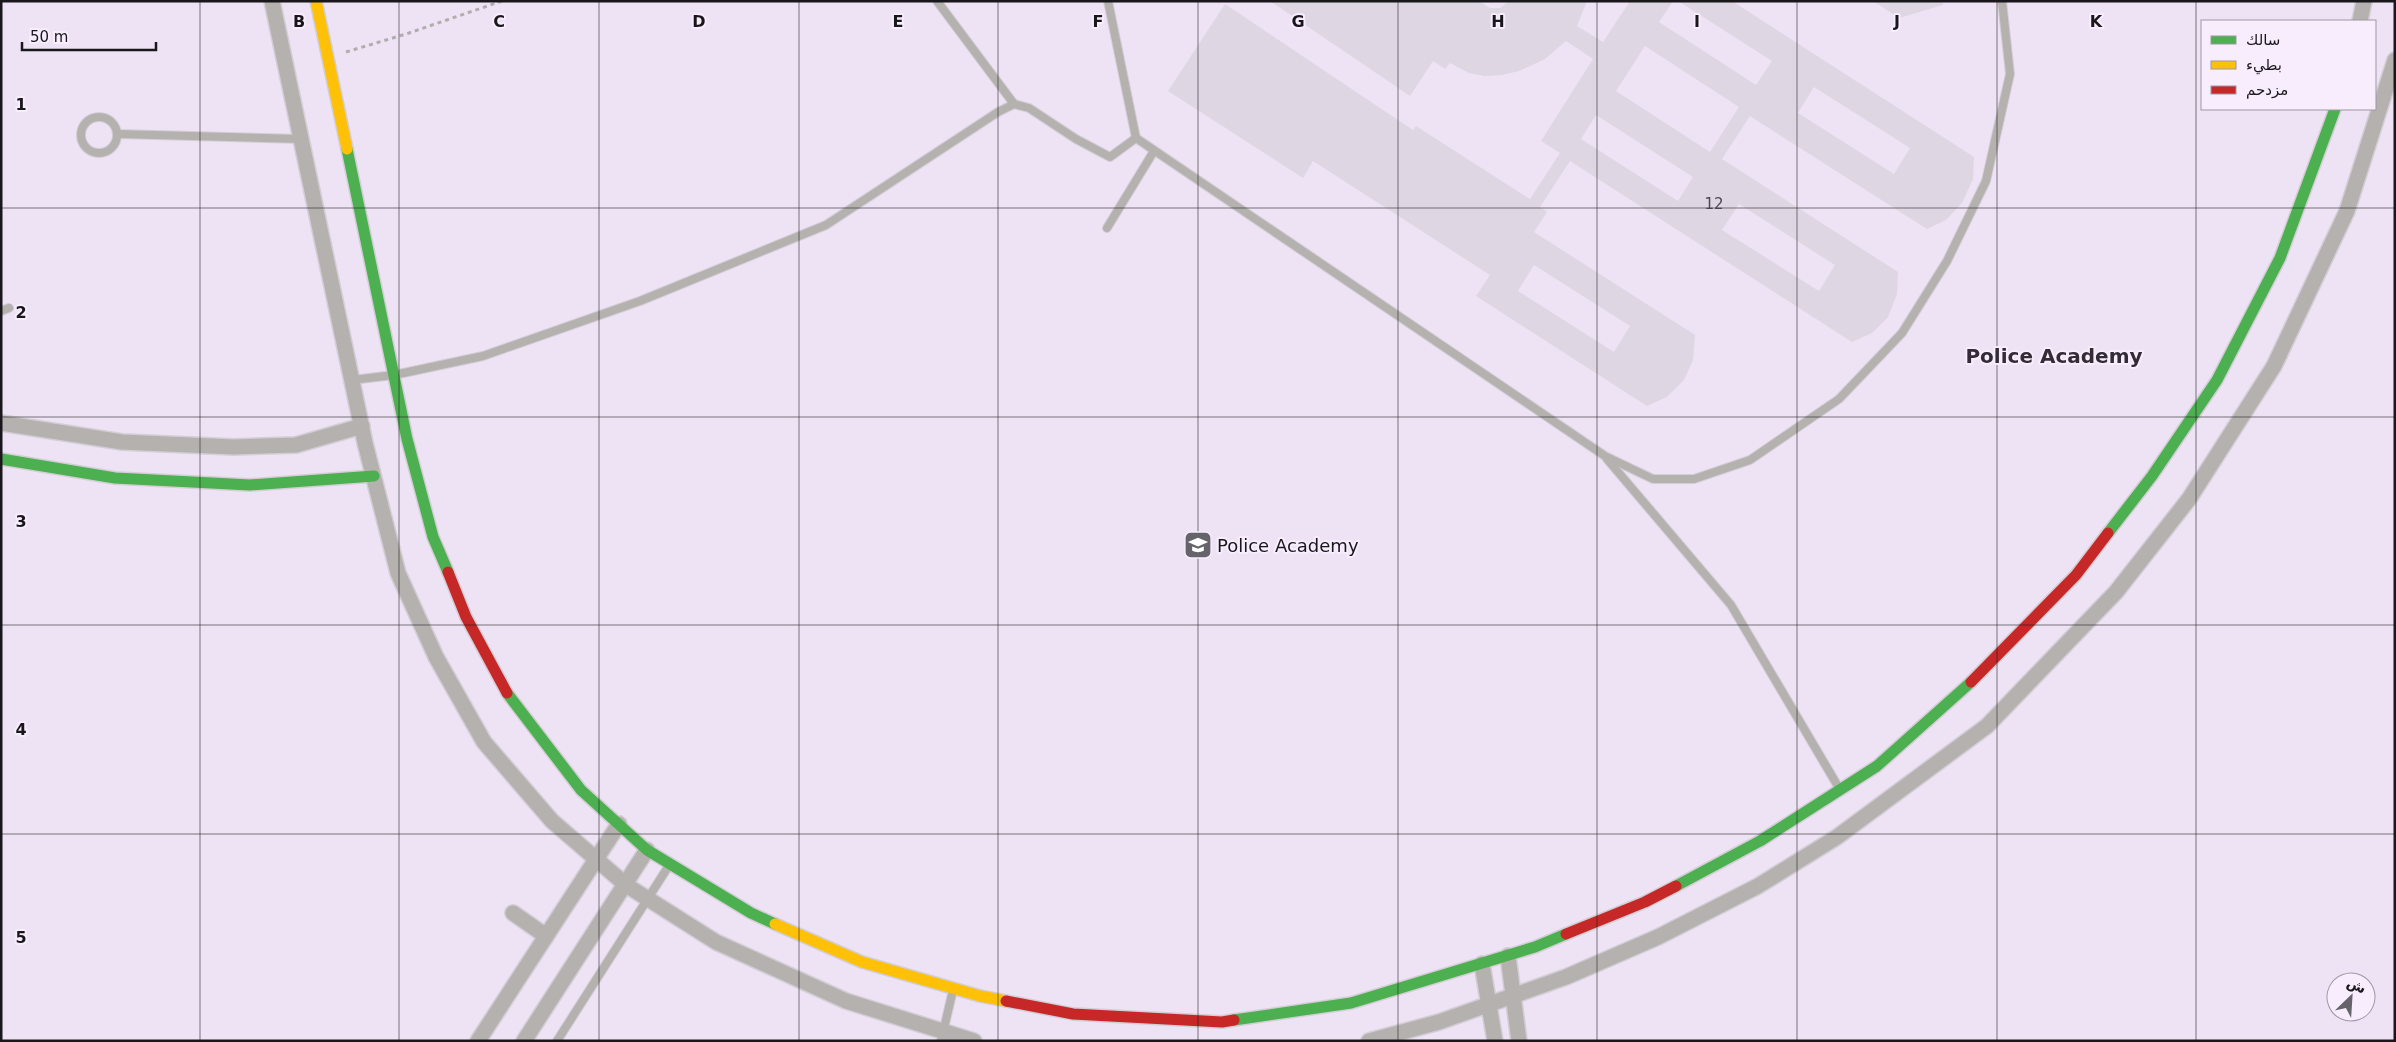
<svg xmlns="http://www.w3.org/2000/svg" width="2396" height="1042" viewBox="0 0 2396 1042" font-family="'DejaVu Sans',Vazirmatn,sans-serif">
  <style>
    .built { fill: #eee3f4; fill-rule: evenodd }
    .building { fill: #ded6e2; fill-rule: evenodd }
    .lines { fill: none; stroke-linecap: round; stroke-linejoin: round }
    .lane-casing { stroke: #d3ced6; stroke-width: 10 }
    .street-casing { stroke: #d3ced6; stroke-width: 18 }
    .fast-casing { stroke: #d3ced6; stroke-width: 14 }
    .slow-casing { stroke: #d3ced6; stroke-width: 14 }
    .jam-casing { stroke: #d3ced6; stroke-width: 14 }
    .path { stroke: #b0adae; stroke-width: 3; stroke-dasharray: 4 4; stroke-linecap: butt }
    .lane { stroke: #b5b1af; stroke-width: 8 }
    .street { stroke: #b5b1af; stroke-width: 15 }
    .fast { stroke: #4caf50; stroke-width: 11 }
    .slow { stroke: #ffc107; stroke-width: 11 }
    .jam { stroke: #c62828; stroke-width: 11 }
    .grid { fill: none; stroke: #1a171c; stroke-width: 1; stroke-opacity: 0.55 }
    .labels { text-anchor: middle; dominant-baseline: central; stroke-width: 4; stroke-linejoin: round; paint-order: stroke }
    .number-label { font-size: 15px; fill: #4c484e }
    .poi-label { font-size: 18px; fill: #1a171c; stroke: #f7edfd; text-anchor: start }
    .quarter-label { font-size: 20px; font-weight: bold; fill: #332c37; stroke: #f7edfd }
    .grid-label { font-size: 16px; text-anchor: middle; font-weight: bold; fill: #1a171c; stroke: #f7edfd; stroke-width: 4; stroke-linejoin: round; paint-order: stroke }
  </style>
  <rect width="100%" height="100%" fill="#f6f0fa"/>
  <path class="built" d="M 1,1 L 2395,1 L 2395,1041 L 1,1041 ZM 2202,21 L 2375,21 L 2375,109 L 2202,109 ZM 2336,982 L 2366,982 L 2366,1012 L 2336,1012 Z"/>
  <g class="building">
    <path d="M 1270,1 L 1479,1 L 1490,8 L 1500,8 L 1509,1 L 1587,1 L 1577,26 L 1603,42 L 1630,1 L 1673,1 L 1659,22 L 1756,85 L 1772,61 L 1678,1 L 1732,1 L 1974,157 L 1973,179 L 1962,203 L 1946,220 L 1927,229 L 1750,116 L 1722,159 L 1898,272 L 1897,294 L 1888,317 L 1872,333 L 1852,342 L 1570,161 L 1540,207 L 1547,212 L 1534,232 L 1695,335 L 1693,360 L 1684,380 L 1667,397 L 1647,406 L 1476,296 L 1490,275 L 1313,161 L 1303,178 L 1168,91 L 1225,4 L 1413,130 L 1416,126 L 1530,199 L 1560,153 L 1541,141 L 1593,59 L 1566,41 L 1545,59 L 1519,71 L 1502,75 L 1485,76 L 1469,73 L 1450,63 L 1445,69 L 1433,61 L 1410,96 ZM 1645,46 L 1739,107 L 1710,152 L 1616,91 ZM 1814,87 L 1910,148 L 1894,174 L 1798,113 ZM 1596,115 L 1693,177 L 1678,201 L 1581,139 ZM 1739,204 L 1835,265 L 1819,291 L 1722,230 ZM 1534,265 L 1630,326 L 1614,352 L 1518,291 Z"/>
    <polygon points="1873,1 1942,1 1943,5 1899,18"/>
  </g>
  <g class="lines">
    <defs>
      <g id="lane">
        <polyline points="937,1 1014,104"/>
        <polyline points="1108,1 1136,138 1605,456 1653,479 1694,479 1750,460 1839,399 1902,333 1947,261 1986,181 2010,74 2002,1"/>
        <circle cx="99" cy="135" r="18"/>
        <polyline points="118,134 301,139"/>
        <polyline points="1107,228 1154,151"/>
        <polyline points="1,311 9,308"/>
        <polyline points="352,380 394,375 483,356 640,301 826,225 998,112 1014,104 1029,108 1076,139 1110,157 1136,138"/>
        <polyline points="1607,459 1731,605 1839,788"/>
        <polyline points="557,1041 668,867"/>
        <polyline points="941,1041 953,990"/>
      </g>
      <g id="street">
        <polyline points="272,1 365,443 398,573 436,657 484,742 552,821 596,859 626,885 716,942 846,1001 974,1041"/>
        <polyline points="2360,21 2364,1"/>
        <polyline points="1,423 122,442 234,447 296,445 362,426"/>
        <polyline points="513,913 546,936"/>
        <polyline points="1508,956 1519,1041"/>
        <polyline points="1482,964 1495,1041"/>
        <polyline points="478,1041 619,824"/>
        <polyline points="524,1041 647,850"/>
        <polyline points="1369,1041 1439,1022 1566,977 1658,937 1758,886 1837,837 1987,726 2116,592 2189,499 2274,366 2347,211 2395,60"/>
      </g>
      <g id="fast">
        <polyline points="347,149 407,439 433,537 448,572"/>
        <polyline points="1,459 115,478 250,485 374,476"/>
        <polyline points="2108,533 2152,476 2217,380 2280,258 2335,109"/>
        <polyline points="507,693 581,790 647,850 751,913 775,924"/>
        <polyline points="1676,886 1760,841 1877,766 1971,682"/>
        <polyline points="1234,1020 1351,1003 1535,947 1566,934"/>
      </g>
      <g id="slow">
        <polyline points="316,1 347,149"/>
        <polyline points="775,924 862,962 980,996 1006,1001"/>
      </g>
      <g id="jam">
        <polyline points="448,572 466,617 507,693"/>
        <polyline points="1971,682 2076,575 2108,533"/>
        <polyline points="1566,934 1645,902 1676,886"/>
        <polyline points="1006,1001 1073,1014 1222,1022 1234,1020"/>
      </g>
    </defs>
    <use href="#lane" class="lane-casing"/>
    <use href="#street" class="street-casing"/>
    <use href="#fast" class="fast-casing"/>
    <use href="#slow" class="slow-casing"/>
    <use href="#jam" class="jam-casing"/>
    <polyline class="path" points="346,52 406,34 502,1"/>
    <use href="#lane" class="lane"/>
    <use href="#street" class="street"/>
    <use href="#fast" class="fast"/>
    <use href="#slow" class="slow"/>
    <use href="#jam" class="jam"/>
  </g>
  <path class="grid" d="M 200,1 L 200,1041M 399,1 L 399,1041M 599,1 L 599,1041M 799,1 L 799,1041M 998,1 L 998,1041M 1198,1 L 1198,1041M 1398,1 L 1398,1041M 1597,1 L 1597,1041M 1797,1 L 1797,1041M 1997,1 L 1997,1041M 2196,1 L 2196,1041M 1,208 L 2395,208M 1,417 L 2395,417M 1,625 L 2395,625M 1,834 L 2395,834"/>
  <defs>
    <symbol id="university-square" viewBox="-11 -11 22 22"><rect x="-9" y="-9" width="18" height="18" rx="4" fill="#67636a" stroke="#f7edfd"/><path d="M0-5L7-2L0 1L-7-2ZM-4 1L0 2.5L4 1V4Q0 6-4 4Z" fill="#fff"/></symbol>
  </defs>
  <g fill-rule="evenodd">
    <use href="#university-square" x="1182" y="529" width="32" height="32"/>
  </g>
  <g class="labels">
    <g class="number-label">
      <text x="1714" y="204">12</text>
    </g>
    <g class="poi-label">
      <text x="1217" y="545">Police Academy</text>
    </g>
    <g class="quarter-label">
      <text x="2054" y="356">Police Academy</text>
    </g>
  </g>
  <g class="grid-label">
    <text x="299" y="27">B</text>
    <text x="499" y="27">C</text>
    <text x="699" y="27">D</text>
    <text x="898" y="27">E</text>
    <text x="1098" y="27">F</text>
    <text x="1298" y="27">G</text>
    <text x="1498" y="27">H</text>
    <text x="1697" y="27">I</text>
    <text x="1897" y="27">J</text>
    <text x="2096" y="27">K</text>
    <text x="21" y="110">1</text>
    <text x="21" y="318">2</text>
    <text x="21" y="527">3</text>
    <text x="21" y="735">4</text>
    <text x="21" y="943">5</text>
  </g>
  <rect width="2396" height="1042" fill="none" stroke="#1a171c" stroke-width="5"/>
  <rect x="2201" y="20" width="175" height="90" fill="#f7edfd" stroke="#9f97a3"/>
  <rect x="2211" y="36" width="25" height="8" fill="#4caf50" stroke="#9f97a3"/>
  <text x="2246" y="45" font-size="15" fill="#1a171c">سالك</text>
  <rect x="2211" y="61" width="25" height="8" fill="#ffc107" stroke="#9f97a3"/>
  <text x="2246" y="70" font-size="15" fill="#1a171c">بطيء</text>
  <rect x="2211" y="86" width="25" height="8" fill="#c62828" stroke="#9f97a3"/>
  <text x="2246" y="95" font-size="15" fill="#1a171c">مزدحم</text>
  <g transform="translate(2351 997) rotate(25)"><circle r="24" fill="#f7edfd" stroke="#9f97a3"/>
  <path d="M0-4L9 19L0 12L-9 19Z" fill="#67636a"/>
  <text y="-8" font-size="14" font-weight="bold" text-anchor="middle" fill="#1a171c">ش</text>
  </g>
  <path d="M22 42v8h134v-8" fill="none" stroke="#1a171c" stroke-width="2.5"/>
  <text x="30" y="42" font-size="15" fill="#1a171c" stroke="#f7edfd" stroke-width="4" paint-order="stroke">50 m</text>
</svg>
